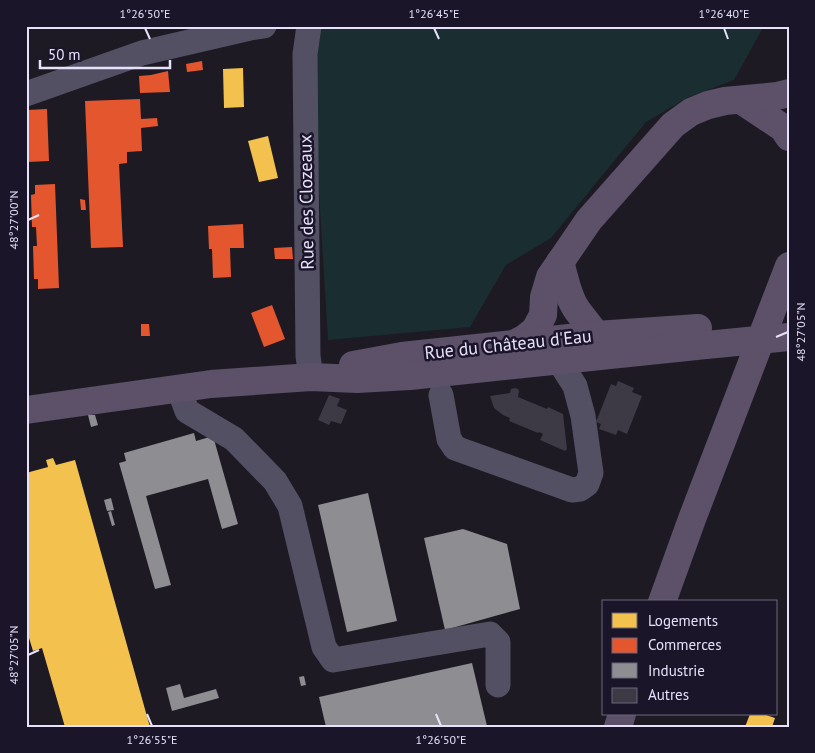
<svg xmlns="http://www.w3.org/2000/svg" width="815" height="753" viewBox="0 0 815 753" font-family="'PT Sans',sans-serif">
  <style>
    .green { fill: #1a2d30 }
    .homes { fill: #f2c14e }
    .shops { fill: #e4572e }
    .industry { fill: #8d8d92 }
    .building { fill: #3d3945 }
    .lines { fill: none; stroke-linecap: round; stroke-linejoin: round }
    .minor { stroke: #535064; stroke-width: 25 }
    .major { stroke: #5c5168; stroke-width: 28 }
    .major-bridge { stroke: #5c5168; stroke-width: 28 }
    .ticks { fill: none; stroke: #e7e1fb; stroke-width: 2 }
    .labels { text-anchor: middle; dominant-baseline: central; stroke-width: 5; stroke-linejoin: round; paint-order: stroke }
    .street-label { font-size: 18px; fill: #e7e1fb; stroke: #1b1529 }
    .neatline { fill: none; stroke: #e7e1fb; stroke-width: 2 }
    .ticks-label { font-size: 12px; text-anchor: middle; fill: #e7e1fb }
  </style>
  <rect width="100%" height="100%" fill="#1d1a24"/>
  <polygon class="green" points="322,26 764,26 734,80 687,98 646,122 551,238 506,265 470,327 328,340 311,61"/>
  <g class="homes">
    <polygon points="243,68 244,107 224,108 223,69"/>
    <polygon points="268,136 278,178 259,182 248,141"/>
    <polygon points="53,458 56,465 75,460 150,727 65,727 42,648 33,651 26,628 26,473 48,467 46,460"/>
    <polygon points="750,714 763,714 775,718 772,727 745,727"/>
  </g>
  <g class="shops">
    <polygon points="202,61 203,70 187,72 186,64"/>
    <polygon points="168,71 170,92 140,93 139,76 151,75"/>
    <polygon points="140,99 141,119 157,118 158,126 141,128 142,151 127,152 127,163 119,164 123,247 91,248 85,101"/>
    <polygon points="47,109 49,161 28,162 28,152 26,152 27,110"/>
    <polygon points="55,184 59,288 38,289 38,279 34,279 33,246 37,246 36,227 32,227 31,195 35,194 35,185"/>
    <polygon points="80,199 85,200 86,210 81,210"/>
    <polygon points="243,224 244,248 230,248 231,277 213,278 212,249 209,249 208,226"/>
    <polygon points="292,247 293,259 275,259 274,248"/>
    <polygon points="272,305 285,339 264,347 251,313"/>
    <polygon points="141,324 149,324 150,336 141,336"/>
  </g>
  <g class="industry">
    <polygon points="88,415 95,415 98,425 91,427"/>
    <polygon points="194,433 196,441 213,436 238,524 222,529 208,479 146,496 171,585 155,589 119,463 126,461 124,453"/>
    <polygon points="368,493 397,621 347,632 318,505"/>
    <polygon points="111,498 114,510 107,511 104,500"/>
    <polygon points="111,511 115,525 112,526 108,512"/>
    <polygon points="463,529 507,544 520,609 445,630 424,538"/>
    <polygon points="472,663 487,726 482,727 326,727 319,697"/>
    <polygon points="304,676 306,685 301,686 299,677"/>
    <polygon points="180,684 184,698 216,689 219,698 172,711 166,688"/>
  </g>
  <g class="building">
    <polygon points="618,381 634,388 632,392 642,396 627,434 618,430 616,435 599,429 601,424 596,422 611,384 616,386"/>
    <polygon points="515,388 518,389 519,391 518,397 547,409 548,407 563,414 567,449 565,451 540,440 543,434 539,432 538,433 509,421 510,418 503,415 494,408 490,396 510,393 511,389"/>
    <polygon points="329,395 340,399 337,406 347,410 341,424 331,421 329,425 318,420"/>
  </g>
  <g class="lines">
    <g class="minor">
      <polyline points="309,26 305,54 308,356 311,377"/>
      <polyline points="26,94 142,53 250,28 264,26"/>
      <polyline points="179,389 187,411 234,439 275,481 290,506 324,647 333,660 490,634 498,642 498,685"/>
      <polyline points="441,395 449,439 455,448 572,490 580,489 587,484 591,473 583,416 575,386 559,361"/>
    </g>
    <g class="major">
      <polyline points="741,100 783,128 789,137"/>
      <path d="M 560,262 C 565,278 567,296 577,310 C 583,318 590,326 596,335"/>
      <polyline points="514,344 525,338 535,330 543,315 544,297 550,277 589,220 673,125 691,112 708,105 725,101 777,96 789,93"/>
      <polyline points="353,365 402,356 596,335 698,328"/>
      <polyline points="26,410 211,384 311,377 357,379 410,376 706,345"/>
      <polyline points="662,602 692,519 789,266"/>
      <polyline points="618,727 622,714"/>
    </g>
    <polyline class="major-bridge" points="706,345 789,337"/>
  </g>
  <path class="ticks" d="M 145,28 L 150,39M 434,28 L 439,39M 724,28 L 728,39M 28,220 L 39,215M 776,337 L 788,332M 28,655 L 39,650M 147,714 L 152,726M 436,714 L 441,726"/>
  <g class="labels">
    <g class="street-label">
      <text transform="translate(306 202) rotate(-91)">Rue des Clozeaux</text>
      <text transform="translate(508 344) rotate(-6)">Rue du Château d'Eau</text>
    </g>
  </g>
  <rect width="815" height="753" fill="none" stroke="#1b1529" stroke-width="55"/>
  <rect x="602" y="600" width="175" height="115" fill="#1b1529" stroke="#6d677d"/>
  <rect x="612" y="613" width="25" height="15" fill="#f2c14e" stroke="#6d677d"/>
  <text x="648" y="626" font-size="15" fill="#e7e1fb">Logements</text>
  <rect x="612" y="638" width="25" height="15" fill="#e4572e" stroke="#6d677d"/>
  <text x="648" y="650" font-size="15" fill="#e7e1fb">Commerces</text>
  <rect x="612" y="663" width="25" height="15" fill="#8d8d92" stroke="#6d677d"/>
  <text x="648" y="676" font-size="15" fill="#e7e1fb">Industrie</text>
  <rect x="612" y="688" width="25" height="15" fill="#3d3945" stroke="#6d677d"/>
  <text x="648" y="700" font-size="15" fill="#e7e1fb">Autres</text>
  <path d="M40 60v8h130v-8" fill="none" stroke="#e7e1fb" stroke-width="2.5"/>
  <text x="48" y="60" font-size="15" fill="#e7e1fb" stroke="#1b1529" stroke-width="4" paint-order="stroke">50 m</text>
  <rect x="28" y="28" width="760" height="698" class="neatline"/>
  <g class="ticks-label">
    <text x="145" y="18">1°26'50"E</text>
    <text x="434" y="18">1°26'45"E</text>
    <text x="724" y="18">1°26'40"E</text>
    <text transform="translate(14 220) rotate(-90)" y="4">48°27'00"N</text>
    <text transform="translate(801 332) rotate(-90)" y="4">48°27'05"N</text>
    <text transform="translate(14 655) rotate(-90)" y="4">48°27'05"N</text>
    <text x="152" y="744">1°26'55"E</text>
    <text x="441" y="744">1°26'50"E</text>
  </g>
</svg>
